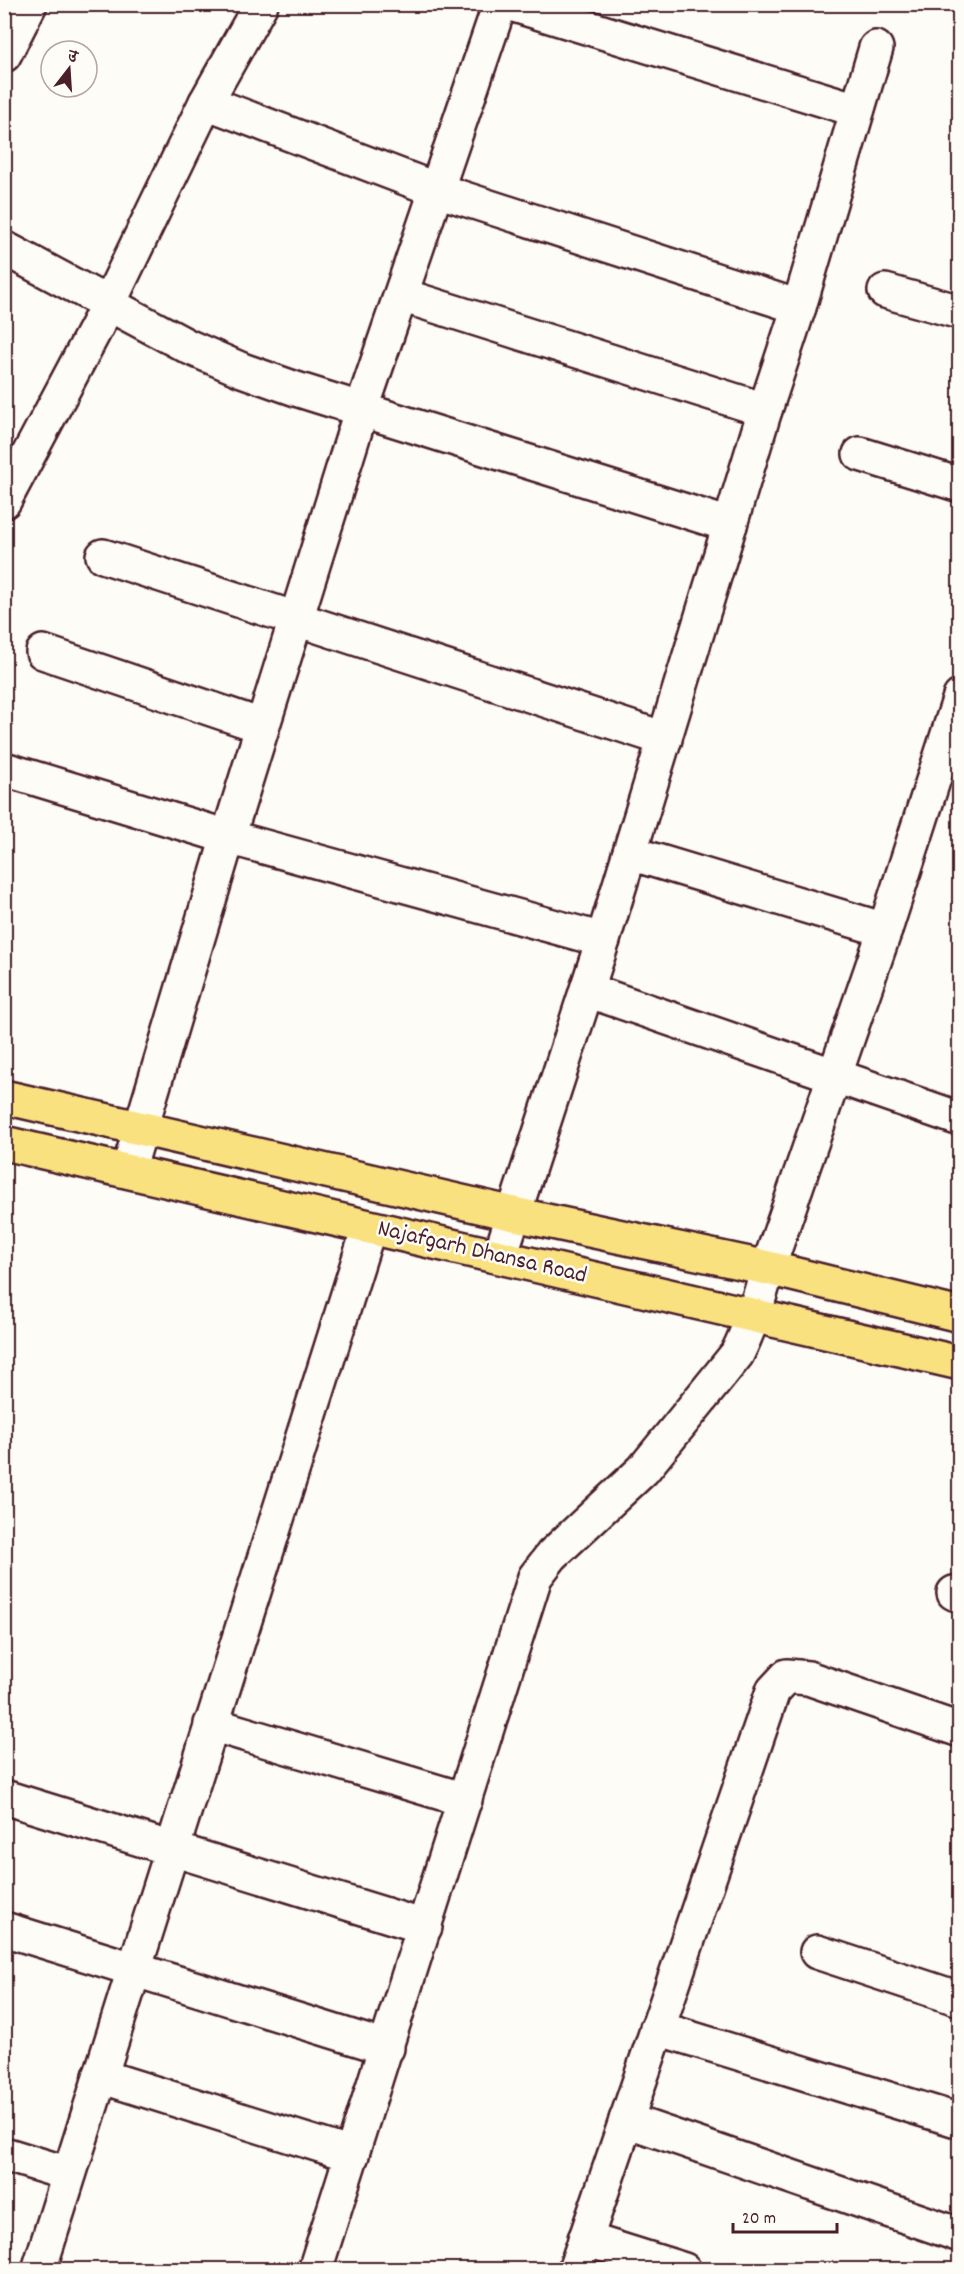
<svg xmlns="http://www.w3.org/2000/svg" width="964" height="2274" viewBox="0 0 964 2274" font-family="Dekko,'Playpen Sans Deva',sans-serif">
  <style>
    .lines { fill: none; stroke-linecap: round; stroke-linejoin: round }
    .minor-casing { stroke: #4a1f2b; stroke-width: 38 }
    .major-casing { stroke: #4a1f2b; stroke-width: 38 }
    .minor { stroke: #fdfcf7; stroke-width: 33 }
    .major { stroke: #fae180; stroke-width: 33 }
    .labels { text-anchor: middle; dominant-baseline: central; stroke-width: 5; stroke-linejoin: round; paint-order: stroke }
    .street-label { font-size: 24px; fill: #4a1f2b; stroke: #fdfcf7 }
  </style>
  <rect width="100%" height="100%" fill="#fdfcf7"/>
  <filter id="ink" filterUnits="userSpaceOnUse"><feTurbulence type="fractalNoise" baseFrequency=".0167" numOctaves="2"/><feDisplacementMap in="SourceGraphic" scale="12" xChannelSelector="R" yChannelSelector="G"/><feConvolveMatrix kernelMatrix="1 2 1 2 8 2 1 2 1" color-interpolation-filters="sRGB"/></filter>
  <g filter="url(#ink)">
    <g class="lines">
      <defs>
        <g id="minor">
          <polyline points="511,4 857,110"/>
          <polyline points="4,55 30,4"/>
          <polyline points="206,102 437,190 799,307"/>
          <polyline points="4,248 189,347 242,370 296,389 730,525"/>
          <polyline points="885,291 960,312"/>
          <polyline points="401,295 765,410"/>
          <polyline points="860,454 960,485"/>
          <polyline points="4,501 108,305 206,102 261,4"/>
          <polyline points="103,556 665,739"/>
          <polyline points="43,652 262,726"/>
          <polyline points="4,769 228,837 603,940"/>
          <polyline points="630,853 885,930"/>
          <polyline points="587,990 960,1119"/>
          <polyline points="128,1171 228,837 362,408 500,4"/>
          <polyline points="500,1256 603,940 765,410 799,307 876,48"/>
          <polyline points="954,1593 960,1595"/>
          <polyline points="211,1724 465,1800"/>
          <polyline points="4,1797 425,1927"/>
          <polyline points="4,1929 387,2048"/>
          <polyline points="817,1952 960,1999"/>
          <polyline points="657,2028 960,2121"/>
          <polyline points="100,2076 352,2155"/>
          <polyline points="626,2120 960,2235"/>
          <polyline points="4,2154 69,2174"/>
          <polyline points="585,2239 684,2270"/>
          <polyline points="39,2270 369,1228"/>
          <path d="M 315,2270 L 535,1577 L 552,1555 L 643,1470 L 737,1354 C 751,1326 759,1299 768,1268 L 885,930 L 960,697"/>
          <polyline points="575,2270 773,1691 787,1676 808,1678 960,1730"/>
        </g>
        <g id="major">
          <polyline points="4,1097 514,1214 768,1268 960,1315"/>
          <polyline points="4,1143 960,1363"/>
        </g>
      </defs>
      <use href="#minor" class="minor-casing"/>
      <use href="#major" class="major-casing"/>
      <use href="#minor" class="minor"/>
      <use href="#major" class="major"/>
    </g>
  </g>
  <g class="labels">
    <g class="street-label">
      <text transform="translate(482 1253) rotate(13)">Najafgarh Dhansa Road</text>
    </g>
  </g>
  <rect width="964" height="2274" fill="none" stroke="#fdfcf7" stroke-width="24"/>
  <rect x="12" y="12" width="940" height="2250" fill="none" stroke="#4a1f2b" stroke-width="2" filter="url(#ink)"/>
  <g transform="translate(69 69) rotate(17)"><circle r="28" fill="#fdfcf7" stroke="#b5a4a5" stroke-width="1.5"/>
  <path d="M0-4.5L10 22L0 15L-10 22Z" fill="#4a1f2b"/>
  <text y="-9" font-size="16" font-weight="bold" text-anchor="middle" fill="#4a1f2b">उ</text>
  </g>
  <path d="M733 2223v9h104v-9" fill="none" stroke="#4a1f2b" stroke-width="3"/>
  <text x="742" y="2223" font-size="18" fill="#4a1f2b" stroke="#fdfcf7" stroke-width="4.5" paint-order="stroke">20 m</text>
</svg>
